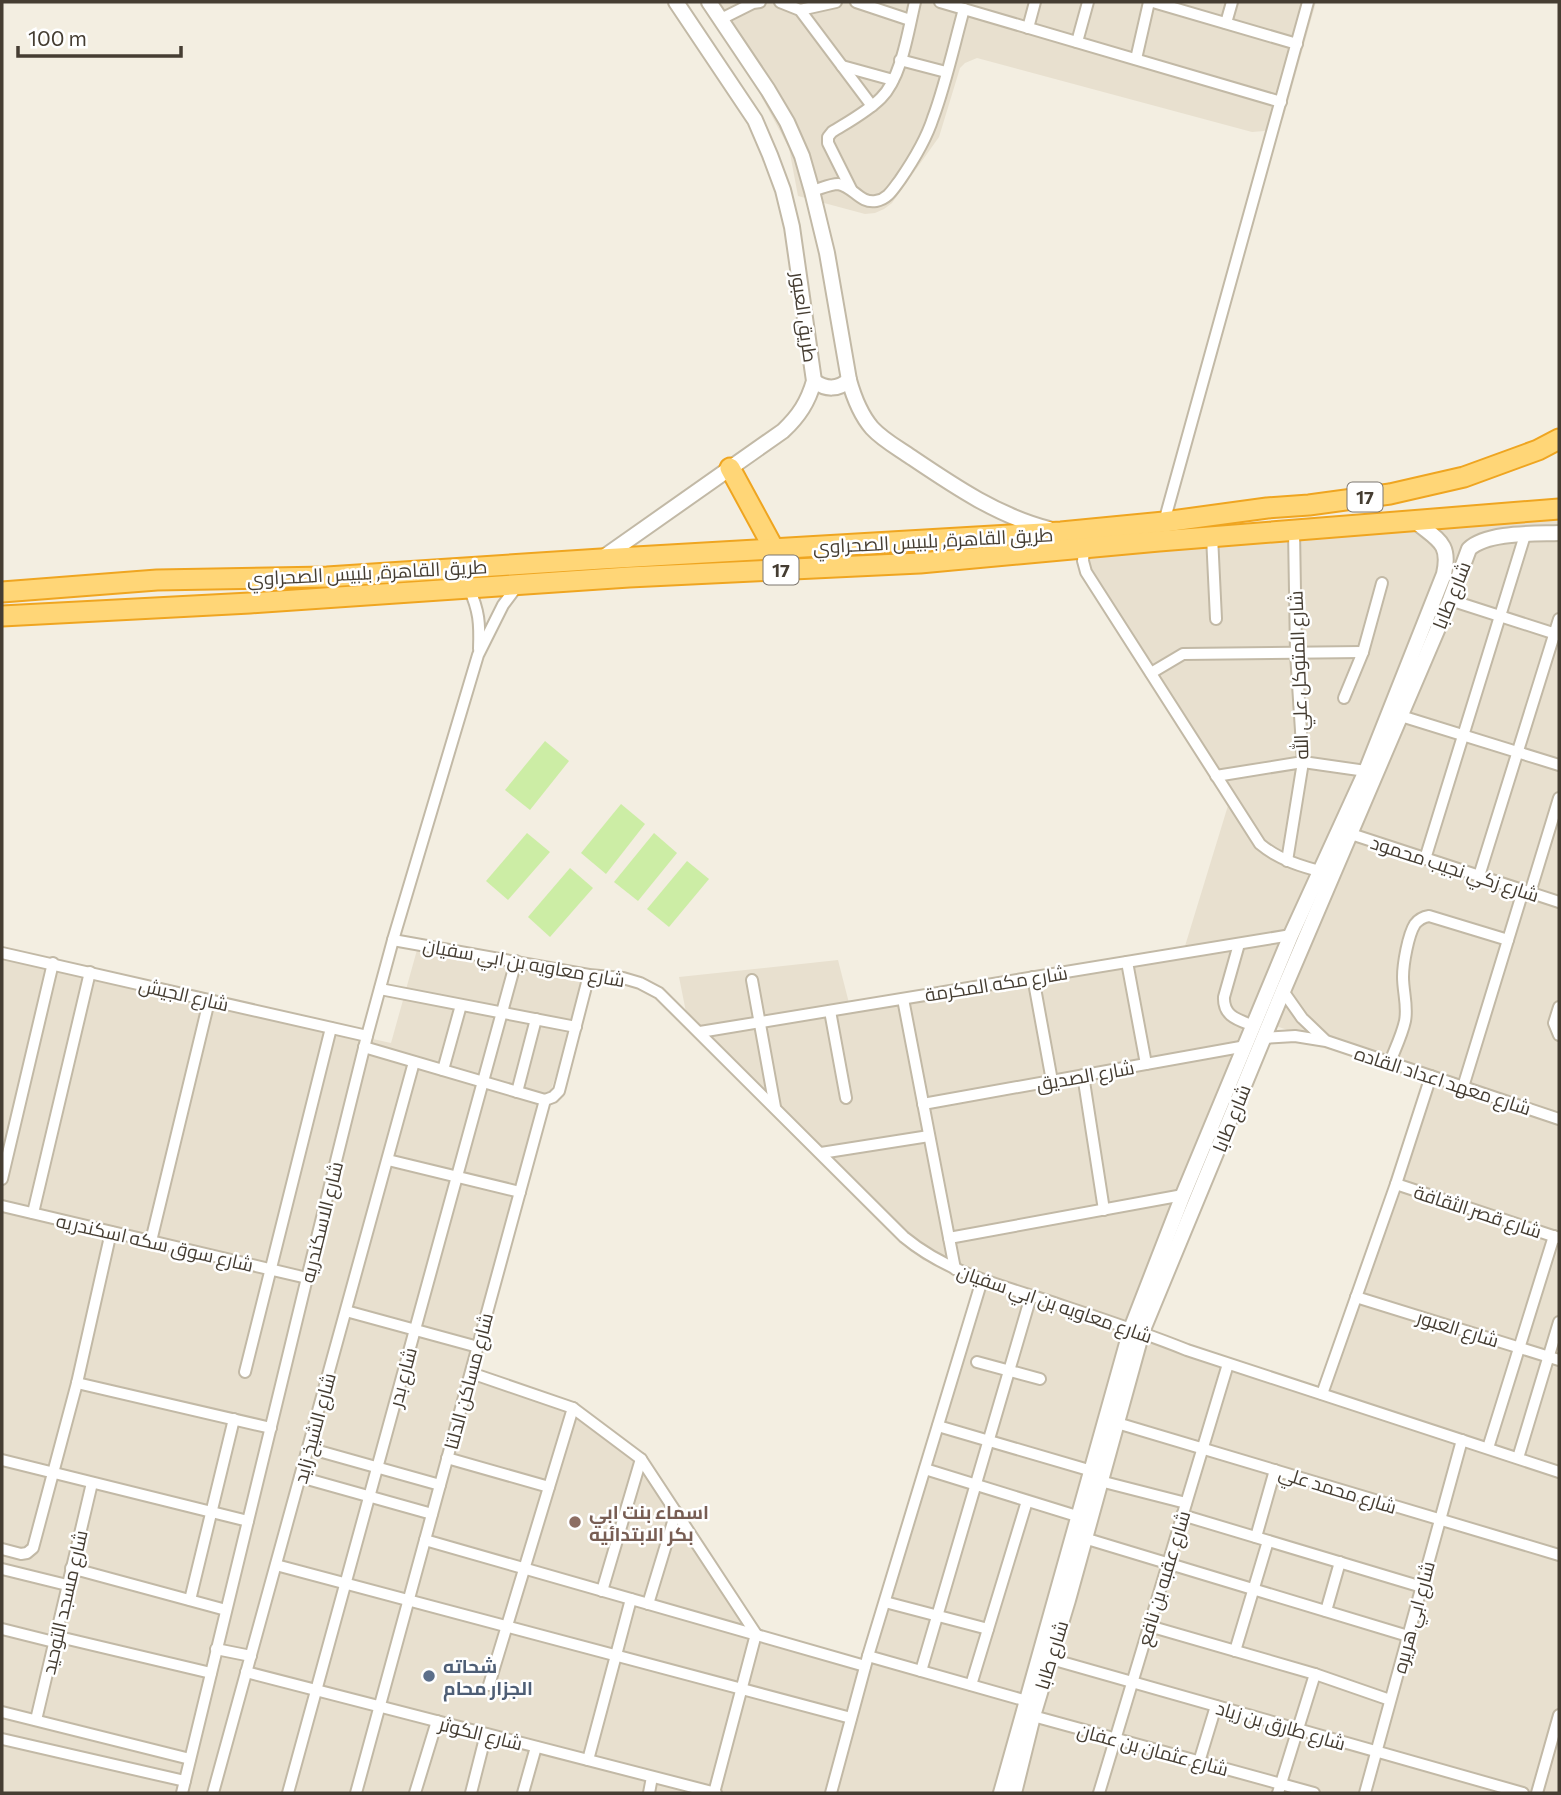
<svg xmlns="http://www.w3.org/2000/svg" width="1561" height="1795" viewBox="0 0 1561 1795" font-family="Commissioner,Cairo,sans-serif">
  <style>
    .residential { fill: #e8e0cf; fill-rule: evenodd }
    .pitch { fill: #cceda5 }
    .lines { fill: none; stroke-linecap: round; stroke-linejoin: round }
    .minor-casing { stroke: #c2b9a6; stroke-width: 14 }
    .tertiary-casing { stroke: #c2b9a6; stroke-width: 18 }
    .trunk-casing { stroke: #efa520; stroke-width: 23 }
    .minor { stroke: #fff; stroke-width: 10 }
    .tertiary { stroke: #fff; stroke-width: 14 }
    .trunk { stroke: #ffd677; stroke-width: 19 }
    .education-dot { fill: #8d6e63; stroke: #fff; stroke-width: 2.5 }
    .service-dot { fill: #5c6f8a; stroke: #fff; stroke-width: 2.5 }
    .labels { text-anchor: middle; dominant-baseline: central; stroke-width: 5; stroke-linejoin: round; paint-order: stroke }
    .shield { fill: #fff; stroke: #7d7770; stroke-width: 2 }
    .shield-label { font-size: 18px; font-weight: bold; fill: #453d32 }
    .street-label { font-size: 19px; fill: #453d32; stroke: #fff }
    .education-label { font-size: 19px; font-weight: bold; fill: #785e54; stroke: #fff; text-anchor: start }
    .service-label { font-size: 19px; font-weight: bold; fill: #4e5e75; stroke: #fff; text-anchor: start }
  </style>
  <rect width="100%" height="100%" fill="#f3eee1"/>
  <g class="residential">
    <polygon points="701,2 1316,2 1283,119 1274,127 1264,131 1252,132 977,58 965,63 960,68 939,137 892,203 884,209 875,213 865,214 798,196 789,148 745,66"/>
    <path d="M 1559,507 L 1559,1793 L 2,1793 L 2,957 L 391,1043 L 417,950 L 589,975 L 517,1193 L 478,1362 L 482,1373 L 582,1416 L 633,1454 L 759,1638 L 868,1664 L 981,1282 L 923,1260 L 688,1022 L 679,977 L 838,960 L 850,1007 L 1185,946 L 1230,799 L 1073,542 ZM 1265,1022 L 1434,1083 L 1322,1393 L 1142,1333 Z"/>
  </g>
  <g class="pitch">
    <polygon points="545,741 569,761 530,810 505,790"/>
    <polygon points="621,804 645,824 606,874 581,853"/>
    <polygon points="527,833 550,852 508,900 486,881"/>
    <polygon points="654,833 677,853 638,901 614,882"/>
    <polygon points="687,861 709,879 669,927 647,909"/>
    <polygon points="570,868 593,888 550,937 528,917"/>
  </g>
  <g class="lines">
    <defs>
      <g id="minor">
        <polyline points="780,2 800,10 872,106"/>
        <polyline points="856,2 910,20"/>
        <polyline points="940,2 1281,102"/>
        <polyline points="1153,2 1297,44"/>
        <polyline points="800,10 836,2"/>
        <polyline points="721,19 753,3 760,2"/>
        <polyline points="1226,23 1232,2"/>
        <polyline points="1028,28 1035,2"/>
        <polyline points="1077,42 1088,2"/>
        <polyline points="1136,59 1149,2"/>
        <polyline points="900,60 946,72"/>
        <polyline points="842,66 893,80"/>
        <path d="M 851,189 L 828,143 L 828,137 L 832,132 C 848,122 867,112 881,98 C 902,77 908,31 915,2"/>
        <path d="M 812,191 C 820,189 830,184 838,184 C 853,186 860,204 876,201 C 888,199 893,189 900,180 C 913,161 926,140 933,118 C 946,83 954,45 964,9"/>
        <polyline points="1164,522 1308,2"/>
        <polyline points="1212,536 1216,619"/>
        <path d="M 1084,547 L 1083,561 L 1086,572 L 1260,844 C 1279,860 1303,867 1327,873"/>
        <path d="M 469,588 C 479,611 480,623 479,649"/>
        <polyline points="1450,600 1559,635"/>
        <polyline points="1151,673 1183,654 1363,652"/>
        <polyline points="1344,698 1363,652 1382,583"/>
        <polyline points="1401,716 1559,765"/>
        <polyline points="1216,776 1303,762 1366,771"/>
        <polyline points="1351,834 1559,902"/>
        <polyline points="1425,859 1525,535"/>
        <polyline points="1287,861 1303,762 1296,653 1294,530"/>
        <polyline points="1479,876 1559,619"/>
        <polyline points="1530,893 1559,798"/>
        <path d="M 393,940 L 589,975 L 623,978 L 640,983 L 659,993 L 904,1237 C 945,1271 995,1284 1045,1300 C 1093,1316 1140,1331 1187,1350 L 1559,1472"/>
        <path d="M 1239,944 L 1224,997 C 1223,1017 1239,1020 1254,1026"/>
        <polyline points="2,953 367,1036"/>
        <polyline points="1127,962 1146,1064"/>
        <polyline points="1033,977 1052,1081"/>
        <polyline points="752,980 775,1107"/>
        <polyline points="380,989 576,1027"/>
        <polyline points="1283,991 1302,1018 1324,1039"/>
        <polyline points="903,999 955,1269"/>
        <polyline points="1559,1007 1554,1023 1559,1035"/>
        <polyline points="830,1011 846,1098"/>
        <polyline points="700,1032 1291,935"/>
        <polyline points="1263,1038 1295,1036 1326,1041 1559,1119"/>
        <polyline points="364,1047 545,1100"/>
        <path d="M 1390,1062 C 1395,1049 1402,1035 1405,1021 C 1408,1006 1403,992 1403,977 C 1403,964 1408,935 1415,924 C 1419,919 1423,917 1429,916 L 1508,940"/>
        <polyline points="443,1070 461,1005"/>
        <polyline points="1083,1075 1104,1210"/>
        <polyline points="1463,1087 1523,891"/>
        <polyline points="517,1092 536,1019"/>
        <polyline points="923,1104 1246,1046"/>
        <polyline points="821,1153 929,1136"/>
        <polyline points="388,1160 520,1192"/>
        <polyline points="2,1179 53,963"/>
        <polyline points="1396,1184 1559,1238"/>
        <polyline points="2,1206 307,1278"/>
        <polyline points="33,1213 90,972"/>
        <polyline points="949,1238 1183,1195"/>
        <polyline points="151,1241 209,1001"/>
        <polyline points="1356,1297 1559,1360"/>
        <polyline points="346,1311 478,1347"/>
        <polyline points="977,1362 1040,1379"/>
        <polyline points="245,1372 331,1028"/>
        <polyline points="471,1373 573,1408 641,1459 756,1634 714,1793"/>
        <polyline points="77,1383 271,1428"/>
        <polyline points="1322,1394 1396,1184 1431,1076"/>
        <polyline points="1117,1423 1559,1555"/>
        <polyline points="938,1426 1092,1471"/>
        <polyline points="308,1448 440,1485"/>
        <polyline points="1488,1448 1554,1236"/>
        <polyline points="447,1458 549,1487"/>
        <polyline points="1518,1458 1559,1322"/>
        <polyline points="2,1460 248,1521"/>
        <polyline points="925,1469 1080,1517"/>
        <polyline points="300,1477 432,1514"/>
        <polyline points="1100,1481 1186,1503"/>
        <polyline points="1182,1515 1422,1587"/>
        <polyline points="1256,1537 1275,1470"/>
        <polyline points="1084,1538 1408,1636"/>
        <polyline points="425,1540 865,1666"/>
        <polyline points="2,1549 21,1554 27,1553 33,1548 77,1383 111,1232"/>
        <polyline points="276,1565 851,1718"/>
        <polyline points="71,1568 226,1610"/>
        <polyline points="2,1569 67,1585"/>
        <polyline points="602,1591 641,1459"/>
        <polyline points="190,1600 234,1419"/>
        <polyline points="885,1602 988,1629"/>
        <polyline points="648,1604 676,1512"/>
        <polyline points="1326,1611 1340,1562"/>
        <polyline points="1149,1626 1315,1674 1390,1700"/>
        <polyline points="2,1629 54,1642"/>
        <polyline points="55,1636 211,1673"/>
        <polyline points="216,1649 251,1656"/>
        <polyline points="1235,1651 1268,1541"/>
        <polyline points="868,1656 1027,1701"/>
        <polyline points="1044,1657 1523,1793"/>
        <polyline points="921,1671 1031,1296"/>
        <polyline points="246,1672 716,1793"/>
        <polyline points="489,1685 573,1408"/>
        <polyline points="971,1685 1027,1501"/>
        <polyline points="2,1712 190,1759"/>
        <polyline points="1033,1716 1314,1793"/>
        <polyline points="36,1720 92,1483"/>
        <polyline points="2,1739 185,1781"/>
        <polyline points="588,1760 631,1599"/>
        <polyline points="1199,1762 1216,1706"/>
        <polyline points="182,1793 307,1278 367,1036 393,940 478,655 503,605 518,585"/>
        <polyline points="213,1793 414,1062"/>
        <polyline points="288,1793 516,961"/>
        <polyline points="356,1793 545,1100 553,1097 559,1091 589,975"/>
        <polyline points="415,1793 437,1721"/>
        <polyline points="471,1793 486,1734"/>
        <polyline points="523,1793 536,1747"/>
        <polyline points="649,1793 652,1777"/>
        <polyline points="831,1793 868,1656 982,1280"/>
        <polyline points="1099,1793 1228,1364"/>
        <polyline points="1278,1793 1315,1674"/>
        <polyline points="1365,1793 1462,1440"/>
        <polyline points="1537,1793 1559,1715"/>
      </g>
      <g id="tertiary">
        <path d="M 709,2 L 768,90 L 787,122 L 802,156 L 812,191 L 827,253 L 849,380 C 854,398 860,414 872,428 C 883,440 898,448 911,457 C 954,486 998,516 1049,529"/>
        <path d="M 814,381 C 826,390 838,390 849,380"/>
        <path d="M 601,559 L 783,431 C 799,416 808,402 814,381 L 792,227 L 783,190 L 770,155 L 755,120 L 676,2"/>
        <path d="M 1001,1793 L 1131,1329 L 1183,1195 L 1291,935 L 1366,771 L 1444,574 C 1451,542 1437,540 1415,521"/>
        <path d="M 1014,1793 L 1033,1716 L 1068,1600 L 1142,1332 L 1283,991 L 1450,600 L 1469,549 C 1487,532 1534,534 1559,533"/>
      </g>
      <g id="trunk">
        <polyline points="730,468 774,549"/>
        <polyline points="2,592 157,580 327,577 601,559 1061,532 1164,522 1267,508 1309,505 1390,494 1464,477 1538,450 1559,439"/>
        <polyline points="2,616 250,603 629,577 920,563 1159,541 1559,509"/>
      </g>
    </defs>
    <use href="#minor" class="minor-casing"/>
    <use href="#tertiary" class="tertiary-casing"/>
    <use href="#trunk" class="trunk-casing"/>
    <use href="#minor" class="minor"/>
    <use href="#tertiary" class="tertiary"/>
    <use href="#trunk" class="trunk"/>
  </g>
  <circle class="education-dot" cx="575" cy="1522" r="7"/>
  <circle class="service-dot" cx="429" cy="1676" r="7"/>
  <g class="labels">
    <g class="shield">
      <rect x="1347.5" y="482.5" width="35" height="29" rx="5"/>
      <rect x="763.5" y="555.5" width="35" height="29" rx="5"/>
    </g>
    <g class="shield-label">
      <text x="1365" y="497">17</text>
      <text x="781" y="570">17</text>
    </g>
    <g class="street-label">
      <text transform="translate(805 317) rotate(82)">طريق العبور</text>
      <text transform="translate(933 540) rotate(-3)">طريق القاهرة, بلبيس الصحراوي</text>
      <text transform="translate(367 572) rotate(-3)">طريق القاهرة, بلبيس الصحراوي</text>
      <text transform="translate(1451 595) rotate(-68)">شارع طابا</text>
      <text transform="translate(1298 675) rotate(-92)">شارع المتوكل علي الله</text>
      <text transform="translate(1455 868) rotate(18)">شارع زكي نجيب محمود</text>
      <text transform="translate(524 962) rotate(10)">شارع معاويه بن ابي سفيان</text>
      <text transform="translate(996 983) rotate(-9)">شارع مكه المكرمة</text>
      <text transform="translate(184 994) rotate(13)">شارع الجيش</text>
      <text transform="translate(1085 1075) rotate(-10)">شارع الصديق</text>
      <text transform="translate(1443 1080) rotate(18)">شارع معهد اعداد القاده</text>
      <text transform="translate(1231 1118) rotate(-68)">شارع طابا</text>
      <text transform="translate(1478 1211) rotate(18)">شارع قصر الثقافة</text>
      <text transform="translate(321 1222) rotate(-76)">شارع الاسكندريه</text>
      <text transform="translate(155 1242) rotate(13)">شارع سوق سكه اسكندريه</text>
      <text transform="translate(1055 1303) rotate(19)">شارع معاويه بن ابي سفيان</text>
      <text transform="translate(1458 1328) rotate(17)">شارع العبور</text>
      <text transform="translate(402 1377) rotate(-75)">شارع بدر</text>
      <text transform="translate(468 1381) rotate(-75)">شارع مساكن الدلتا</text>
      <text transform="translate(314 1428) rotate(-75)">شارع الشيخ زايد</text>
      <text transform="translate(1338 1489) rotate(17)">شارع محمد علي</text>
      <text transform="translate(1163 1578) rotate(-73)">شارع عقبه بن نافع</text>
      <text transform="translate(64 1602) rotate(-77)">شارع مسجد التوحيد</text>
      <text transform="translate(1413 1617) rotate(-75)">شارع ابي هريره</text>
      <text transform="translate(1051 1655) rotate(-73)">شارع طابا</text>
      <text transform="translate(1281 1725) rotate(16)">شارع طارق بن زياد</text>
      <text transform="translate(481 1733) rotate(14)">شارع الكوثر</text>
      <text transform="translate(1153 1749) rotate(15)">شارع عثمان بن عفان</text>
    </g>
    <g class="education-label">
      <text x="589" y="1511">اسماء بنت ابي<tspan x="589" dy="22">بكر الابتدائيه</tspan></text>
    </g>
    <g class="service-label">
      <text x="443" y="1665">شحاته<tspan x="443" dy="22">الجزار محام</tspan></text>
    </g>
  </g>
  <rect width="1561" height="1795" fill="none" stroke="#453d32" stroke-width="7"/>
  <path d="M18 46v10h163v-10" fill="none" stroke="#453d32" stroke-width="3.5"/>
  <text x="28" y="46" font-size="21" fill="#453d32" stroke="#ffffff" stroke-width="5" paint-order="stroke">100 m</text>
</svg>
